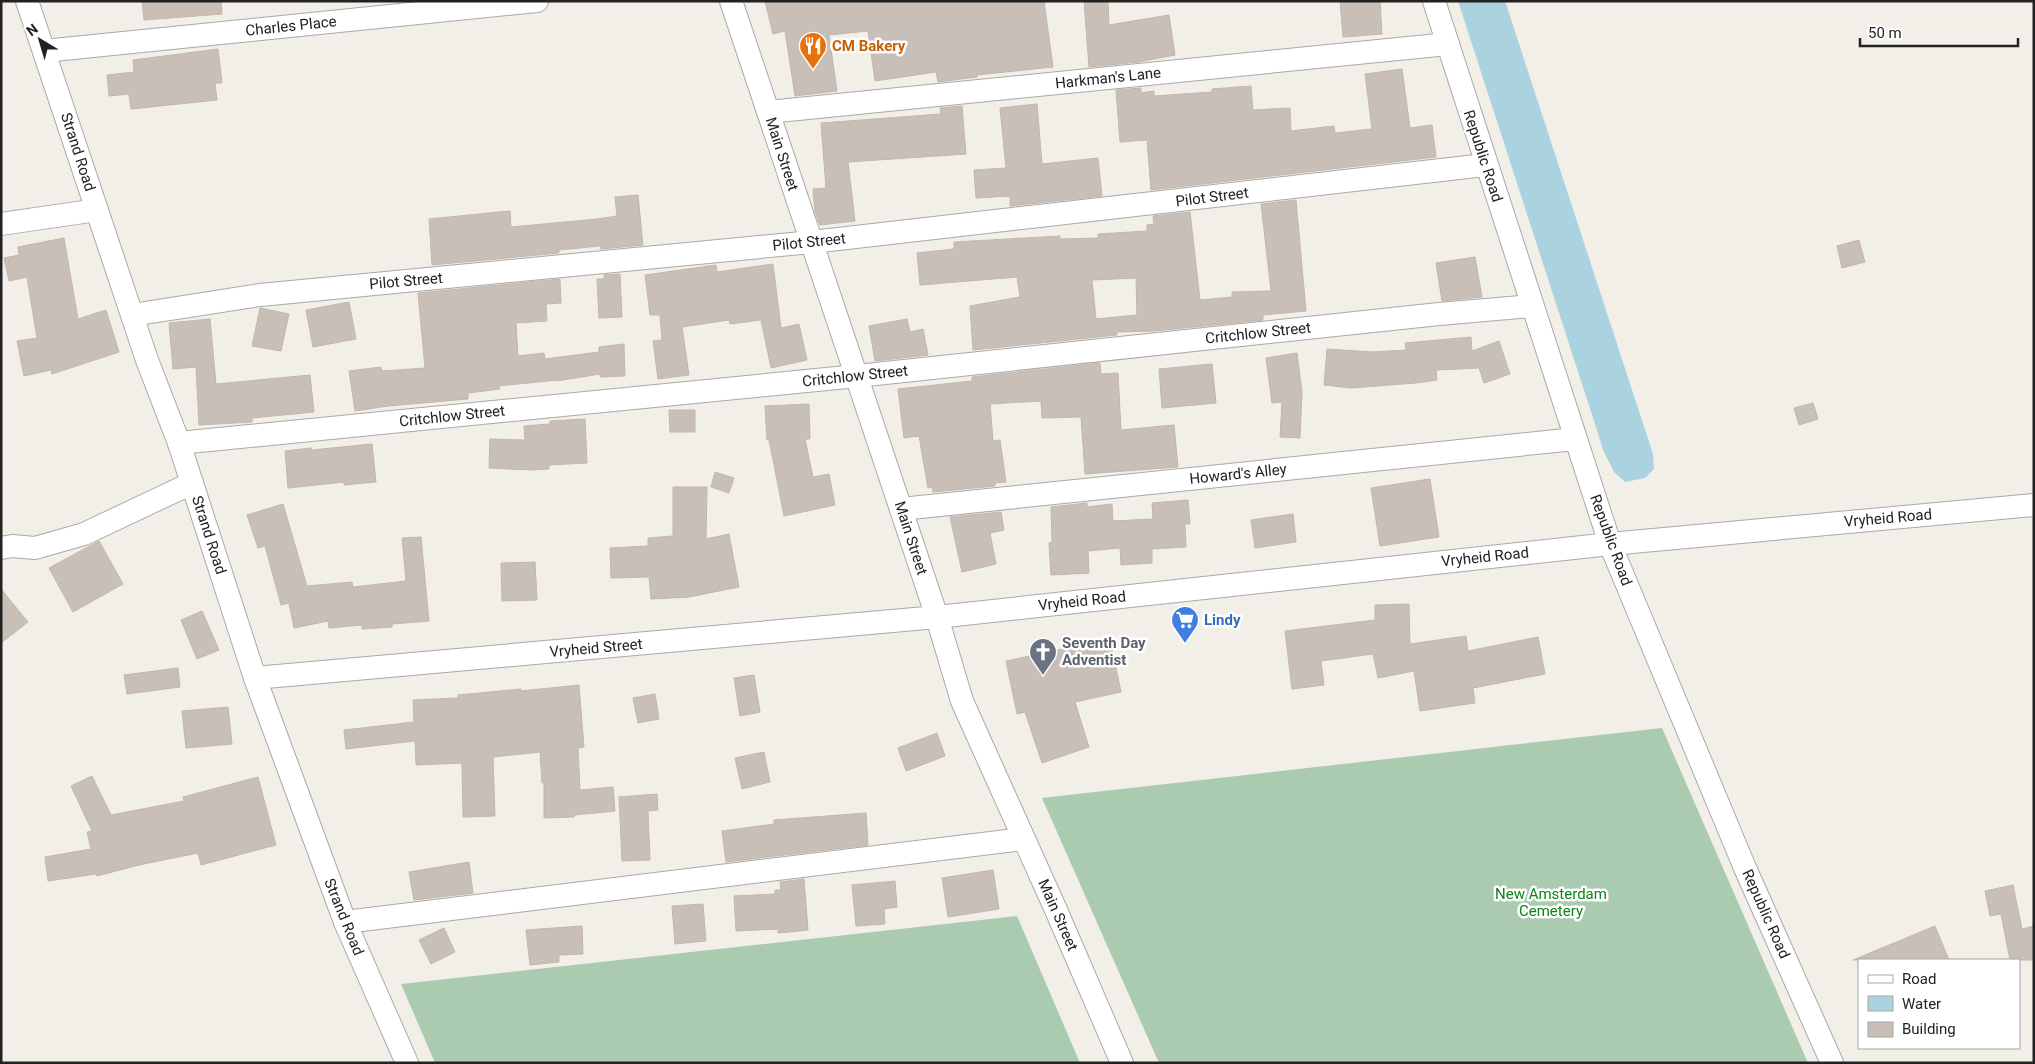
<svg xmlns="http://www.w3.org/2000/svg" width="2035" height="1064" viewBox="0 0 2035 1064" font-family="Roboto,sans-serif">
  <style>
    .cemetery { fill: #aacbaf }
    .water { fill: #aad3df }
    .building { fill: #c7bfb8; stroke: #c4b6ab; fill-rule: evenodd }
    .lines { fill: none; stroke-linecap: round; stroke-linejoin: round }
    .minor-casing { stroke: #a9a9a9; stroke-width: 24 }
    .minor { stroke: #fff; stroke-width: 22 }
    .labels { text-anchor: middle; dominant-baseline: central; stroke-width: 5; stroke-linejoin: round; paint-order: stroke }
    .street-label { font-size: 15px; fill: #222; stroke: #fff }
    .food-label { font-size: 15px; font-weight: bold; fill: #c56008; stroke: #fff; text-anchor: start }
    .shop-label { font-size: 15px; font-weight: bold; fill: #366cbe; stroke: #fff; text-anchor: start }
    .worship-label { font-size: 15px; font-weight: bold; fill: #5b616d; stroke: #fff; text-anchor: start }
    .park-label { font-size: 15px; fill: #0c8416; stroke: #fff }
  </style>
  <rect width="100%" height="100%" fill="#f2efe9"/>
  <g class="cemetery">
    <polygon points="1662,728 1808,1063 1159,1063 1042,798"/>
    <polygon points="1017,916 1080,1063 435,1063 401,984"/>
  </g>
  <polygon class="water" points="1458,1 1505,1 1653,454 1654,469 1645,478 1625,482 1614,472 1604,452"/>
  <g class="building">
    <polygon points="142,1 221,1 222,14 144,20"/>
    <polygon points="765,1 1044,1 1053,67 977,75 977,77 938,82 936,72 875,81 868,31 829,35 837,91 795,96 785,31 773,34"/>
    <polygon points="1084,1 1108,1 1109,25 1169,15 1175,55 1138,62 1089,67"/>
    <polygon points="1340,1 1380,1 1382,34 1343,37"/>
    <polygon points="218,49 222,83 215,83 217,100 131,109 129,94 109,96 107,75 134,72 133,60"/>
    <polygon points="1402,69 1410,128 1432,125 1436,157 1151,190 1147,140 1120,142 1116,90 1141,88 1141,93 1154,91 1154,96 1212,92 1212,89 1251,86 1253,110 1290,108 1291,131 1334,126 1335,133 1372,129 1365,74"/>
    <polygon points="1037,104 1042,164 1098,158 1102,196 1010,206 1010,196 976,198 974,170 1006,168 1000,108"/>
    <polygon points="962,106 966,154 848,162 855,221 820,225 815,212 813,189 826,188 821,123 941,114 940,108"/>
    <polygon points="638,195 643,245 601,249 600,246 559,250 559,253 432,265 429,219 510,211 511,227 597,219 617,216 615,197"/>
    <path d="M 1296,200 L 1306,311 L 1263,315 L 1263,320 L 1154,331 L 1117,332 L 1117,335 L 973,350 L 970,306 L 1020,297 L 1017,277 L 920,285 L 917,253 L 954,249 L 954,242 L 1060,236 L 1060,239 L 1098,238 L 1098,234 L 1147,231 L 1147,225 L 1154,224 L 1153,216 L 1190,212 L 1200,300 L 1232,297 L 1232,292 L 1271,291 L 1261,204 ZM 1136,278 L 1137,315 L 1096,319 L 1092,280 Z"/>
    <polygon points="64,238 78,319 106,310 119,352 52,374 51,370 24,376 17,341 37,338 27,277 9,281 4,258 19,255 18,247"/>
    <polygon points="1859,240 1865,262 1842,268 1837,246"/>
    <polygon points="1475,257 1482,297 1442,301 1436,263"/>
    <polygon points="773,264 781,328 799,324 807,360 771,368 761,320 730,324 729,320 682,327 689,375 658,379 653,341 662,340 660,315 650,315 645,275 716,265 717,272"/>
    <polygon points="620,274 622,317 599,318 597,279 604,279 604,275"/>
    <polygon points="560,279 561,303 546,304 547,321 516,323 518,356 544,353 545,359 599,352 599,347 624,344 625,376 600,377 600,374 557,381 557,380 499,386 500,389 468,393 468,399 388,406 355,411 349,371 381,367 382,371 425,368 418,293"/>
    <polygon points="349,302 356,339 313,347 306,310"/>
    <polygon points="260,308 289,314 281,351 252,346"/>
    <polygon points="210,319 216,384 310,375 314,412 252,418 252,422 199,425 196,367 173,369 169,323"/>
    <polygon points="907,319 910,332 923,329 928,355 875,361 869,326"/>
    <polygon points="1471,337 1472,351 1499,341 1510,374 1484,383 1479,368 1436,370 1437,380 1416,383 1351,388 1324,385 1327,349 1373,352 1406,350 1405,343"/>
    <polygon points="1297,353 1302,392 1300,438 1280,437 1282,402 1272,403 1266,358"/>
    <polygon points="1100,363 1101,374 1118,373 1121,430 1174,425 1178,467 1085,474 1081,417 1042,418 1041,401 990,404 993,441 1000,440 1006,482 995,483 995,486 933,492 932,487 928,488 919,436 904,438 898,389 972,381 972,377"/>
    <polygon points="1212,364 1216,403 1162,408 1159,369"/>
    <polygon points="1813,403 1818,419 1799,425 1794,408"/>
    <polygon points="809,404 810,439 805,439 813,477 829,474 835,505 784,516 769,440 767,440 765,406"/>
    <polygon points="669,410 695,410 695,432 670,432"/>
    <polygon points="585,419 587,463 549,465 549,469 532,470 489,468 490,439 525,440 524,426 550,424 550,421"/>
    <polygon points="372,444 376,482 344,485 344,482 288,488 285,451 311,448 312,450"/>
    <polygon points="715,472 734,478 729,493 711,487"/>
    <polygon points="1430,479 1439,537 1380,546 1371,488"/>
    <polygon points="673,487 707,487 706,539 729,534 739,587 689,597 651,599 649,577 611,578 610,548 648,546 648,538 673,536"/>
    <polygon points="1188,500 1190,524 1185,524 1186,547 1152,549 1152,563 1121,565 1120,548 1088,551 1089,573 1051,575 1049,543 1052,542 1051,507 1087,503 1087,507 1112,504 1113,521 1153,519 1152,503"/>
    <polygon points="283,504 307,586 352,582 353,587 406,581 402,538 421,537 429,621 392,624 392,627 362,629 362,625 329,628 328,621 294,628 289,603 281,605 265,546 258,548 247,515"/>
    <polygon points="1001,512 1004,530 990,533 996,564 962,572 950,517"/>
    <polygon points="1293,514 1296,542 1255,548 1251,520"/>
    <polygon points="99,541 123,584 73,612 49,568"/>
    <polygon points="535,562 537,600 502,601 501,563"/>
    <polygon points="1,589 28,622 1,643"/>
    <polygon points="1409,604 1410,644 1466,636 1468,651 1538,637 1545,674 1473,688 1475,703 1420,711 1414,671 1378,678 1373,654 1321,661 1324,685 1292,689 1285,631 1375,620 1375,605"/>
    <polygon points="202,611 219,650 197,659 181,620"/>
    <polygon points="1110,639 1121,692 1075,702 1089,747 1042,763 1025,712 1017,714 1006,661"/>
    <polygon points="178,668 180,687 127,694 124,675"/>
    <polygon points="754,675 760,712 740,716 734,678"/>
    <polygon points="579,685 584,747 578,748 580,790 613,787 615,811 574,815 574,817 544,818 544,783 542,783 540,752 493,757 495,816 463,817 462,763 416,765 415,741 346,749 344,730 414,722 413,700 458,698 458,695 521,689 521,691"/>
    <polygon points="655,694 659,719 638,723 633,698"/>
    <polygon points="228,707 232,744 186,748 182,711"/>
    <polygon points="937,733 945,756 906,771 898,748"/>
    <polygon points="764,752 770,782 742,789 735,758"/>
    <polygon points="92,776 111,815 184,801 183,797 258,777 276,845 201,865 198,853 139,865 97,876 96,874 48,881 45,857 91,849 87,832 92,831 71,786"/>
    <polygon points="657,794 658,810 648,811 650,860 622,861 619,797"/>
    <polygon points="866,813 868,845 726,862 722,831 774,824 774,820"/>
    <polygon points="469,862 473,893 414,900 409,872"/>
    <polygon points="993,870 999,909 948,917 942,878"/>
    <polygon points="804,879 808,930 778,933 778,929 736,931 734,896 775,894 775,890 781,890 780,882"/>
    <polygon points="895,881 897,907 884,909 885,924 856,926 852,885"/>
    <polygon points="2013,885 2022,929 2034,926 2034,960 2010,960 2001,914 1990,916 1985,891"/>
    <polygon points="703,904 706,941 675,944 672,906"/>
    <polygon points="582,926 583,954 559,955 559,962 530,965 526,930"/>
    <polygon points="1935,926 1949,960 1853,960"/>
    <polygon points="444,928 455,952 431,964 419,940"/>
  </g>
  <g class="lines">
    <defs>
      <g id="minor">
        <polyline points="27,1 147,360 179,443 255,678 345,922 407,1063"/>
        <polyline points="731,1 937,617 962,701 1056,910 1122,1063"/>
        <polyline points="1434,1 1610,544 1745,868 1832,1063"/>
        <polyline points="44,51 537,1"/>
        <polyline points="768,112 1448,44"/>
        <polyline points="1,224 97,210"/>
        <polyline points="132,315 260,295 812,242 1485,165"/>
        <polyline points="179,443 857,376 1439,314 1532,306"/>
        <polyline points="901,509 1575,439"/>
        <polyline points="1,548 12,546 35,548 84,534 192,483"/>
        <polyline points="255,678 937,617 1610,544 2034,505"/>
        <polyline points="345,922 1023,839"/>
      </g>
    </defs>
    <use href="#minor" class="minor-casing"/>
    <use href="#minor" class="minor"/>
  </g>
  <defs>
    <symbol id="restaurant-pin" viewBox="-11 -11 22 30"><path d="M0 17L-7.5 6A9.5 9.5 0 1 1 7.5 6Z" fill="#e8710a" stroke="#fff"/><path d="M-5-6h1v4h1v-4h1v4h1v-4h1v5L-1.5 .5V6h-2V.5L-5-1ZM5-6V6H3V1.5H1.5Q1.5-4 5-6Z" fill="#fff"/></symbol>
    <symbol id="supermarket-pin" viewBox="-11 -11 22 30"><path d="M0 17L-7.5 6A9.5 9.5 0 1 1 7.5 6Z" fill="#3f7fe0" stroke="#fff"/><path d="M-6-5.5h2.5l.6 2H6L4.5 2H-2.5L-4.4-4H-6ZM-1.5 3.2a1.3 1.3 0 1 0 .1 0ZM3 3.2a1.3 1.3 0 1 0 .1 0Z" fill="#fff"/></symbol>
    <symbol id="church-pin" viewBox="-11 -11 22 30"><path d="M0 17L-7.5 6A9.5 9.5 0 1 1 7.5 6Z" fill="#6b7280" stroke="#fff"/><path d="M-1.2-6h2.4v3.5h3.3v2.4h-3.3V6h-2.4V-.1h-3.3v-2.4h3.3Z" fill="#fff"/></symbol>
  </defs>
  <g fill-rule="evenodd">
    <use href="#restaurant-pin" x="797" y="30" width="32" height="43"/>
    <use href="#supermarket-pin" x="1169" y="604" width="32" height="43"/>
    <use href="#church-pin" x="1027" y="636" width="32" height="43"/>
  </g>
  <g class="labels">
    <g class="street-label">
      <text transform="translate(291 26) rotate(-6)">Charles Place</text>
      <text transform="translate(1108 78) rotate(-6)">Harkman's Lane</text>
      <text transform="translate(78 152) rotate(72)">Strand Road</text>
      <text transform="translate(782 154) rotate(72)">Main Street</text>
      <text transform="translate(1483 156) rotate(72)">Republic Road</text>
      <text transform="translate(1212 197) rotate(-7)">Pilot Street</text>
      <text transform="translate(809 242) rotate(-6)">Pilot Street</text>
      <text transform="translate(406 281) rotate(-5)">Pilot Street</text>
      <text transform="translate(1258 333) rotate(-6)">Critchlow Street</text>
      <text transform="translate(855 376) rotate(-6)">Critchlow Street</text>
      <text transform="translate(452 416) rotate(-6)">Critchlow Street</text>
      <text transform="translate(1238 474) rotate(-6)">Howard's Alley</text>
      <text transform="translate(1888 518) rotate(-5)">Vryheid Road</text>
      <text transform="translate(209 535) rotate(72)">Strand Road</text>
      <text transform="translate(911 538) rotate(72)">Main Street</text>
      <text transform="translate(1611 540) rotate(70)">Republic Road</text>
      <text transform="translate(1485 557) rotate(-6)">Vryheid Road</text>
      <text transform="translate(1082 601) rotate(-6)">Vryheid Road</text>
      <text transform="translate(596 648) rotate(-5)">Vryheid Street</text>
      <text transform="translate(1766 914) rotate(66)">Republic Road</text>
      <text transform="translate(1058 915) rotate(66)">Main Street</text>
      <text transform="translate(344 917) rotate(68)">Strand Road</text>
    </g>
    <g class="food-label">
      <text x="832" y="46">CM Bakery</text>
    </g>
    <g class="shop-label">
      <text x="1204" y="620">Lindy</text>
    </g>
    <g class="worship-label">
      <text x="1062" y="643">Seventh Day<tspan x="1062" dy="17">Adventist</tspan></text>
    </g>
    <g class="park-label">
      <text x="1551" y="894">New Amsterdam<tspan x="1551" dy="17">Cemetery</tspan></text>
    </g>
  </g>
  <rect width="2035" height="1064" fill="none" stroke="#222222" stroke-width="5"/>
  <rect x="1858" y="959" width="162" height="90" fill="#ffffff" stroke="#a7a7a7"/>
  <rect x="1868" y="975" width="25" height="8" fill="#ffffff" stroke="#a7a7a7"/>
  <text x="1902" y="984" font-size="15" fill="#222222">Road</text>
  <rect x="1868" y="996" width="25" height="15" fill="#aad3df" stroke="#a7a7a7"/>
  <text x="1902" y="1009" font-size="15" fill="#222222">Water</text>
  <rect x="1868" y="1022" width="25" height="15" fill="#c7bfb8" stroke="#a7a7a7"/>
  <text x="1902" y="1034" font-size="15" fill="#222222">Building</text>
  <g transform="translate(40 40) rotate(322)" stroke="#ffffff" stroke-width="4" paint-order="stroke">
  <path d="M0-4L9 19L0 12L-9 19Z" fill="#222222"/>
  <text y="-8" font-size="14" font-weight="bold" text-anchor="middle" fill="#222222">N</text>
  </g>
  <path d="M1860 38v8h158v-8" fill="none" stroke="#222222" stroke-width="2.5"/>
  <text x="1868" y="38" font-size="15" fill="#222222" stroke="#ffffff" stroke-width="4" paint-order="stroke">50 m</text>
</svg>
